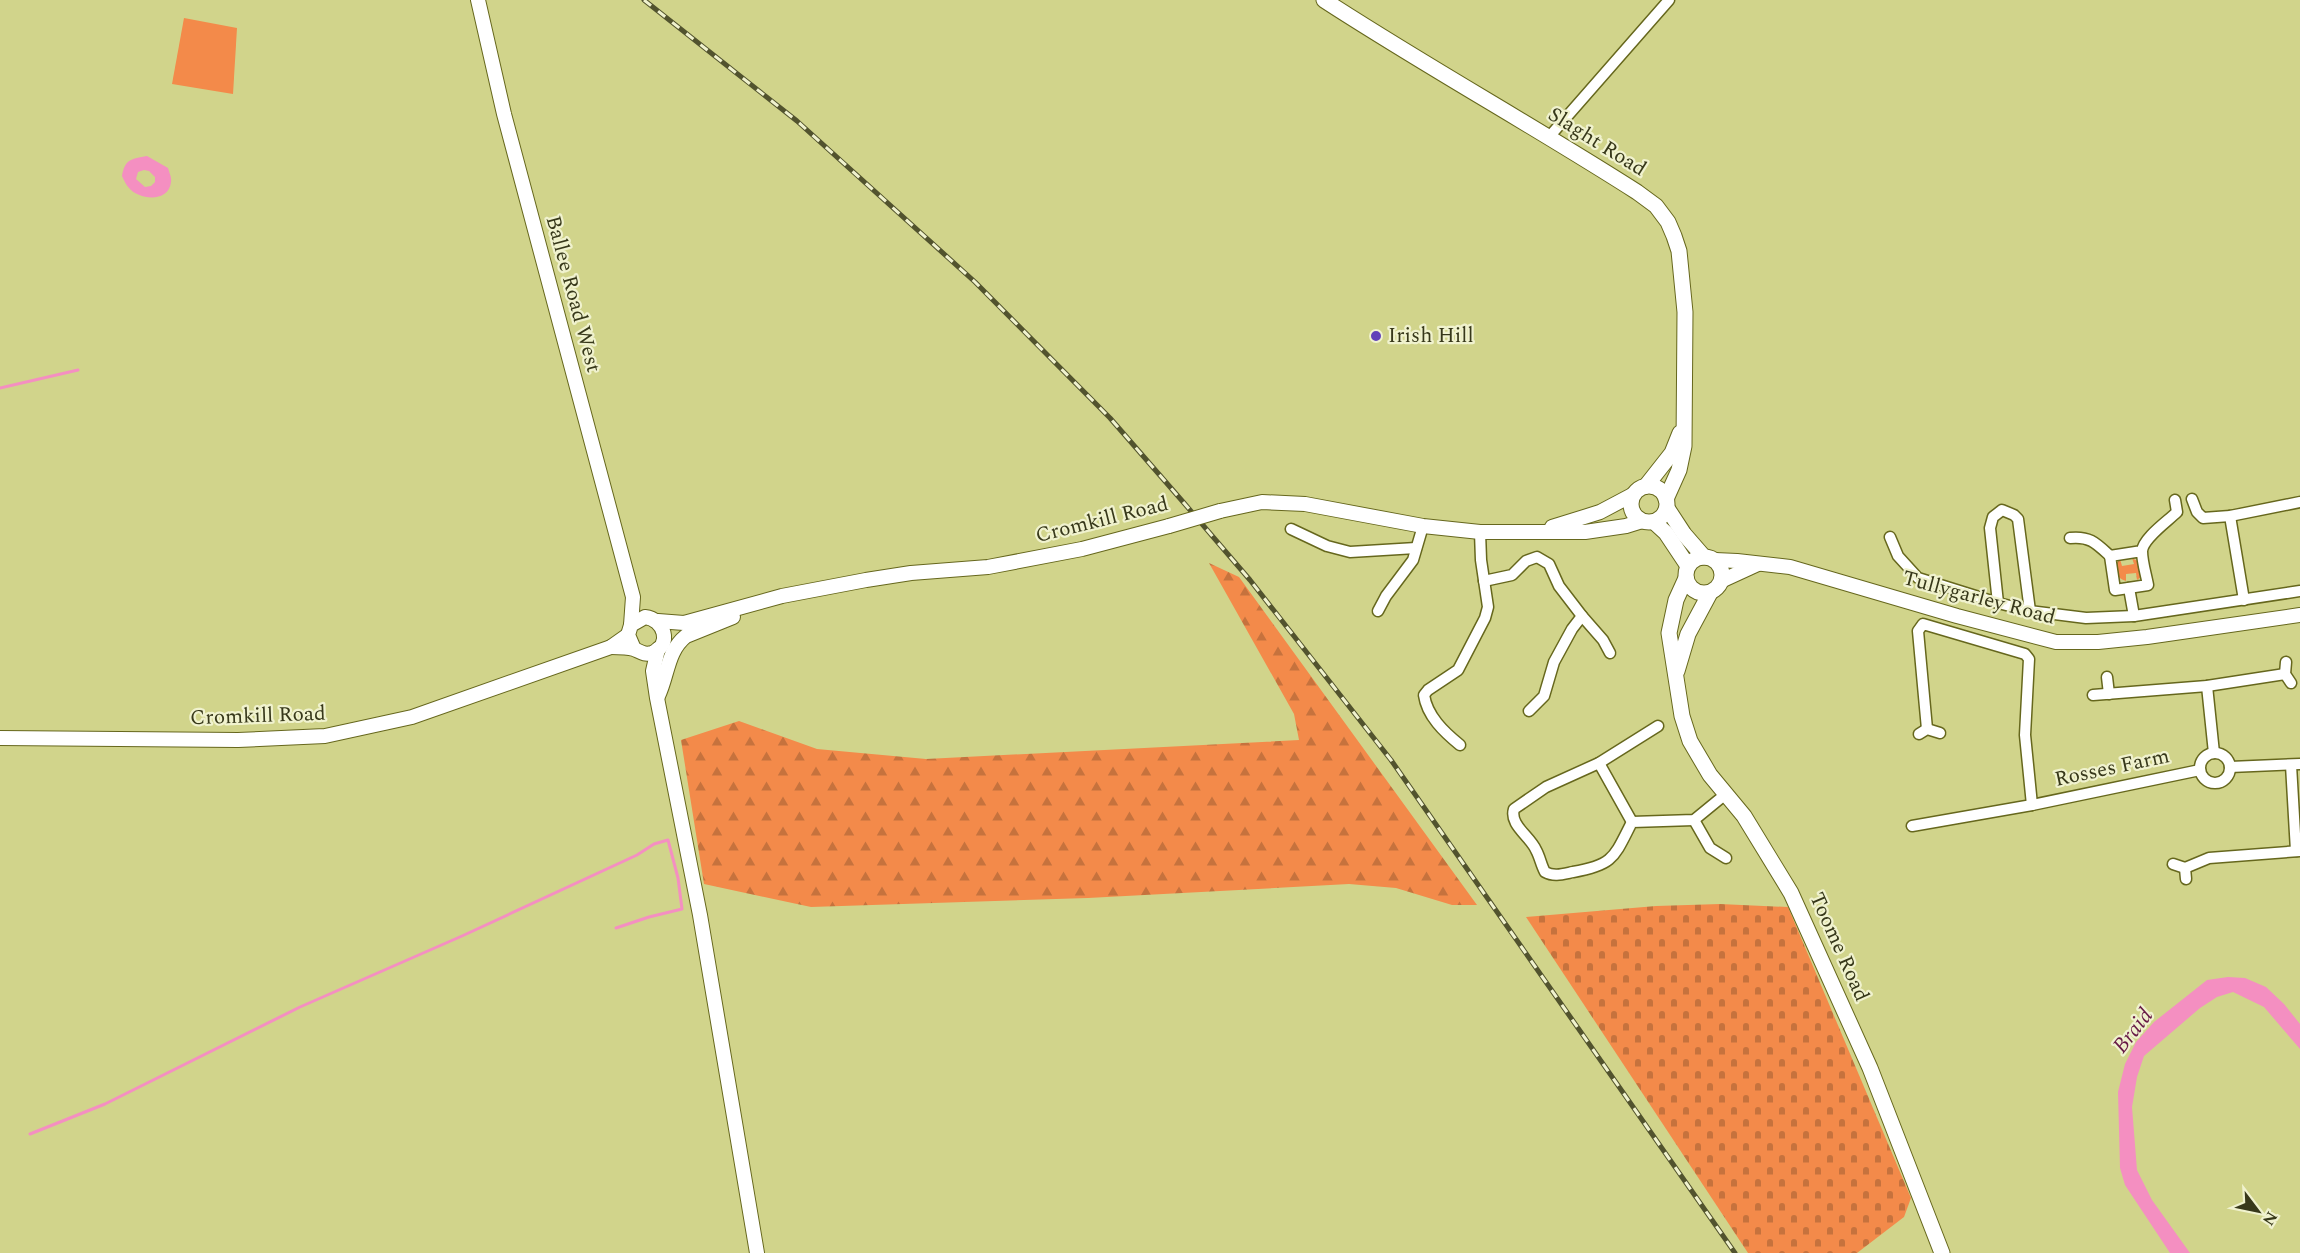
<svg xmlns="http://www.w3.org/2000/svg" width="2300" height="1253" viewBox="0 0 2300 1253" font-family="Spectral,serif">
  <style>
    .grass { fill: url(#grass-tufts) }
    .forest { fill: url(#forest-firs) }
    .cemetery { fill: url(#cemetery-stones) }
    .pitch { fill: #f38a4a }
    .water { fill: #f48fc1; fill-rule: evenodd }
    .lines { fill: none; stroke-linecap: round; stroke-linejoin: round }
    .stream { stroke: #f48fc1; stroke-width: 3 }
    .minor-casing { stroke: #66671d; stroke-width: 13 }
    .tertiary-casing { stroke: #66671d; stroke-width: 16 }
    .secondary-casing { stroke: #66671d; stroke-width: 17 }
    .minor { stroke: #fff; stroke-width: 10 }
    .tertiary { stroke: #fff; stroke-width: 14 }
    .secondary { stroke: #fff; stroke-width: 15 }
    .rail-casing { stroke: #52532e; stroke-width: 5 }
    .rail { stroke: #f0f2ce; stroke-width: 3; stroke-dasharray: 9; stroke-linecap: butt }
    .tertiary-bridge-casing { stroke: #66671d; stroke-width: 16; stroke-linecap: butt }
    .tertiary-bridge { stroke: #fff; stroke-width: 14 }
    .poi-dot { fill: #6040b9; stroke: #f0f2ce; stroke-width: 2 }
    .labels { text-anchor: middle; dominant-baseline: central; stroke-width: 4.5; stroke-linejoin: round; paint-order: stroke }
    .street-label { font-size: 21px; fill: #37381a; stroke: #f0f2ce }
    .poi-label { font-size: 21px; fill: #37381a; stroke: #f0f2ce; text-anchor: start }
    .water-label { font-size: 22px; font-style: italic; fill: #671a46; stroke: #f0f2ce }
  </style>
  <defs>
    <pattern id="grass-tufts" width="24" height="20" patternUnits="userSpaceOnUse" patternTransform="scale(1.5)"><rect width="24" height="20" fill="#f38a4a"/><path d="M3 7l-1-3M5 7V3M7 7l1-3M15 17l-1-3M17 17v-4M19 17l1-3" fill="none" stroke="#c6723d"/></pattern>
    <pattern id="forest-firs" width="22" height="20" patternUnits="userSpaceOnUse" patternTransform="scale(1.5)"><rect width="22" height="20" fill="#f38a4a"/><path d="M5 1l3.5 6h-7zM16 11l3.5 6h-7z" fill="#c6723d"/></pattern>
    <pattern id="cemetery-stones" width="16" height="16" patternUnits="userSpaceOnUse" patternTransform="scale(1.5)"><rect width="16" height="16" fill="#f38a4a"/><path d="M2 7V4a2 2 0 0 1 4 0v3zM10 15v-3a2 2 0 0 1 4 0v3z" fill="#c6723d"/></pattern>
  </defs>
  <rect width="100%" height="100%" fill="#d1d48b"/>
  <path class="grass" d="M 2132,558 L 2141,563 L 2141,577 L 2137,580 L 2136,573 L 2126,574 L 2126,581 C 2115,578 2112,567 2120,559 L 2122,566 L 2134,564 Z"/>
  <polygon class="forest" points="1209,563 1239,577 1477,905 1452,905 1396,888 1349,884 1088,898 811,907 704,884 681,740 739,721 817,749 926,759 1299,740 1294,714"/>
  <polygon class="cemetery" points="1720,904 1788,907 1911,1198 1904,1217 1857,1253 1748,1253 1526,917 1656,906"/>
  <polygon class="pitch" points="184,18 237,28 233,94 172,84"/>
  <g class="water">
    <path d="M 147,156 L 168,168 C 169,172 172,178 171,182 C 169,203 139,200 129,188 C 126,185 124,180 122,176 C 125,159 131,159 147,156 ZM 144,170 L 149,171 L 155,177 L 155,182 L 151,186 L 145,187 L 136,179 L 138,172 Z"/>
    <polygon points="2228,977 2245,978 2266,987 2284,1004 2300,1024 2300,1049 2264,1007 2233,992 2217,997 2200,1008 2144,1056 2137,1077 2132,1107 2137,1170 2152,1200 2190,1253 2170,1253 2125,1185 2120,1168 2118,1092 2125,1064 2136,1042 2154,1022 2207,980"/>
  </g>
  <g class="lines">
    <g class="stream">
      <polyline points="0,388 78,370"/>
      <polyline points="30,1134 105,1104 300,1007 462,936 637,855 654,844 668,840 678,878 682,909 649,917 616,928"/>
    </g>
    <defs>
      <g id="minor">
        <polyline points="1549,137 1669,0"/>
        <polyline points="2192,499 2197,512 2203,518 2230,516 2300,502"/>
        <polyline points="2230,516 2244,600"/>
        <polyline points="1291,529 1327,546 1350,552 1416,548"/>
        <polyline points="1890,537 1898,556 1918,578 1998,603 2030,611 2086,618 2134,616 2300,591"/>
        <path d="M 2070,538 C 2090,536 2096,543 2110,556"/>
        <path d="M 2142,551 L 2110,556 L 2115,590 L 2148,585 C 2146,574 2142,562 2142,551 C 2143,538 2168,521 2177,512 L 2175,500"/>
        <polyline points="1484,581 1512,575 1526,561 1537,557 1549,564 1559,586 1582,616 1572,629 1554,662 1544,696 1529,711"/>
        <polyline points="2129,588 2134,616"/>
        <polyline points="1998,603 1990,528 1993,517 2002,510 2014,515 2018,519 2030,611"/>
        <polyline points="1378,611 1386,596 1413,560 1423,526"/>
        <polyline points="1582,616 1603,640 1610,653"/>
        <polyline points="2286,662 2285,674 2291,683"/>
        <polyline points="2107,677 2109,694"/>
        <polyline points="2207,686 2214,753"/>
        <polyline points="2093,695 2207,686 2285,674"/>
        <path d="M 1658,726 L 1599,763 L 1546,787 L 1514,809 C 1509,825 1530,836 1536,850 C 1540,857 1541,865 1545,872 C 1554,877 1563,874 1573,872 C 1614,865 1614,857 1632,822 L 1694,820 L 1727,793"/>
        <polyline points="1927,729 1918,631 1923,624 2025,654 2029,659 2025,735 2032,805"/>
        <polyline points="1919,734 1927,729 1940,733"/>
        <path d="M 1460,745 C 1444,732 1427,716 1424,695 L 1428,690 L 1458,670 L 1485,618 L 1488,607 L 1481,560 L 1480,532"/>
        <circle cx="2215" cy="768" r="15"/>
        <polyline points="1599,763 1632,822"/>
        <polyline points="2291,765 2296,851"/>
        <polyline points="2230,767 2300,764"/>
        <polyline points="1694,820 1710,848 1726,858"/>
        <polyline points="1912,826 2032,805 2200,770"/>
        <polyline points="2173,864 2185,868 2186,879"/>
        <polyline points="2185,868 2209,858 2300,851"/>
      </g>
      <g id="tertiary">
        <polyline points="478,0 504,114 633,597 631,625"/>
        <polyline points="1220,511 1262,502 1305,504 1423,526 1480,532 1585,532 1626,526 1642,521"/>
        <polyline points="1552,527 1600,512 1634,494"/>
        <polyline points="1715,560 1737,561 1790,567 1957,616 2056,642 2098,642 2147,637 2300,615"/>
        <polyline points="1721,581 1758,564"/>
        <polyline points="658,621 684,623 782,596 866,580 911,573 988,567 1082,549 1169,526"/>
        <path d="M 611,647 C 618,647 628,647 634,649 C 641,652 644,655 652,653 C 673,645 664,619 645,617 L 631,625 L 628,635 L 634,649"/>
        <polyline points="658,649 653,671 657,698 700,915 757,1253"/>
        <path d="M 658,696 C 668,675 667,651 686,636 L 733,617"/>
        <polyline points="0,738 238,740 325,736 412,717 611,647 628,635"/>
      </g>
      <g id="secondary">
        <path d="M 1324,0 C 1427,67 1534,126 1637,192 L 1656,206 L 1668,222 L 1674,236 L 1679,251 L 1685,312 L 1684,446 L 1679,470 L 1666,499"/>
        <circle cx="1649" cy="504" r="18"/>
        <polyline points="1646,486 1672,453 1680,433"/>
        <polyline points="1667,508 1684,534 1704,557"/>
        <polyline points="1654,522 1666,533 1688,566"/>
        <circle cx="1704" cy="575" r="18"/>
        <polyline points="1686,578 1676,600 1669,633 1682,716 1690,741 1710,775 1744,816 1791,893 1870,1068 1942,1253"/>
        <polyline points="1677,671 1688,634 1710,593"/>
      </g>
    </defs>
    <use href="#minor" class="minor-casing"/>
    <use href="#tertiary" class="tertiary-casing"/>
    <use href="#secondary" class="secondary-casing"/>
    <use href="#minor" class="minor"/>
    <use href="#tertiary" class="tertiary"/>
    <use href="#secondary" class="secondary"/>
    <defs>
      <polyline id="rail" points="644,0 797,121 975,282 1110,418 1184,503 1250,580 1391,760 1735,1253"/>
    </defs>
    <use href="#rail" class="rail-casing"/>
    <use href="#rail" class="rail"/>
    <defs>
      <polyline id="tertiary-bridge" points="1169,526 1220,511"/>
    </defs>
    <use href="#tertiary-bridge" class="tertiary-bridge-casing"/>
    <use href="#tertiary-bridge" class="tertiary-bridge"/>
  </g>
  <circle class="poi-dot" cx="1376" cy="336" r="6"/>
  <g class="labels">
    <g class="street-label">
      <text transform="translate(1597 142) rotate(32)">Slaght Road</text>
      <text transform="translate(573 294) rotate(75)">Ballee Road West</text>
      <text transform="translate(1102 520) rotate(-14)">Cromkill Road</text>
      <text transform="translate(1979 598) rotate(15)">Tullygarley Road</text>
      <text transform="translate(258 716) rotate(-2)">Cromkill Road</text>
      <text transform="translate(2112 768) rotate(-12)">Rosses Farm</text>
      <text transform="translate(1839 947) rotate(66)">Toome Road</text>
    </g>
    <g class="poi-label">
      <text x="1388" y="336">Irish Hill</text>
    </g>
    <g class="water-label">
      <text transform="translate(2133 1031) rotate(-52)">Braid</text>
    </g>
  </g>
  <g transform="translate(2258 1211) rotate(122)" stroke="#f0f2ce" stroke-width="4.5" paint-order="stroke">
  <path d="M0-4.5L10 22L0 15L-10 22Z" fill="#37381a"/>
  <text y="-9" font-size="16" font-weight="bold" text-anchor="middle" fill="#37381a">N</text>
  </g>
</svg>
